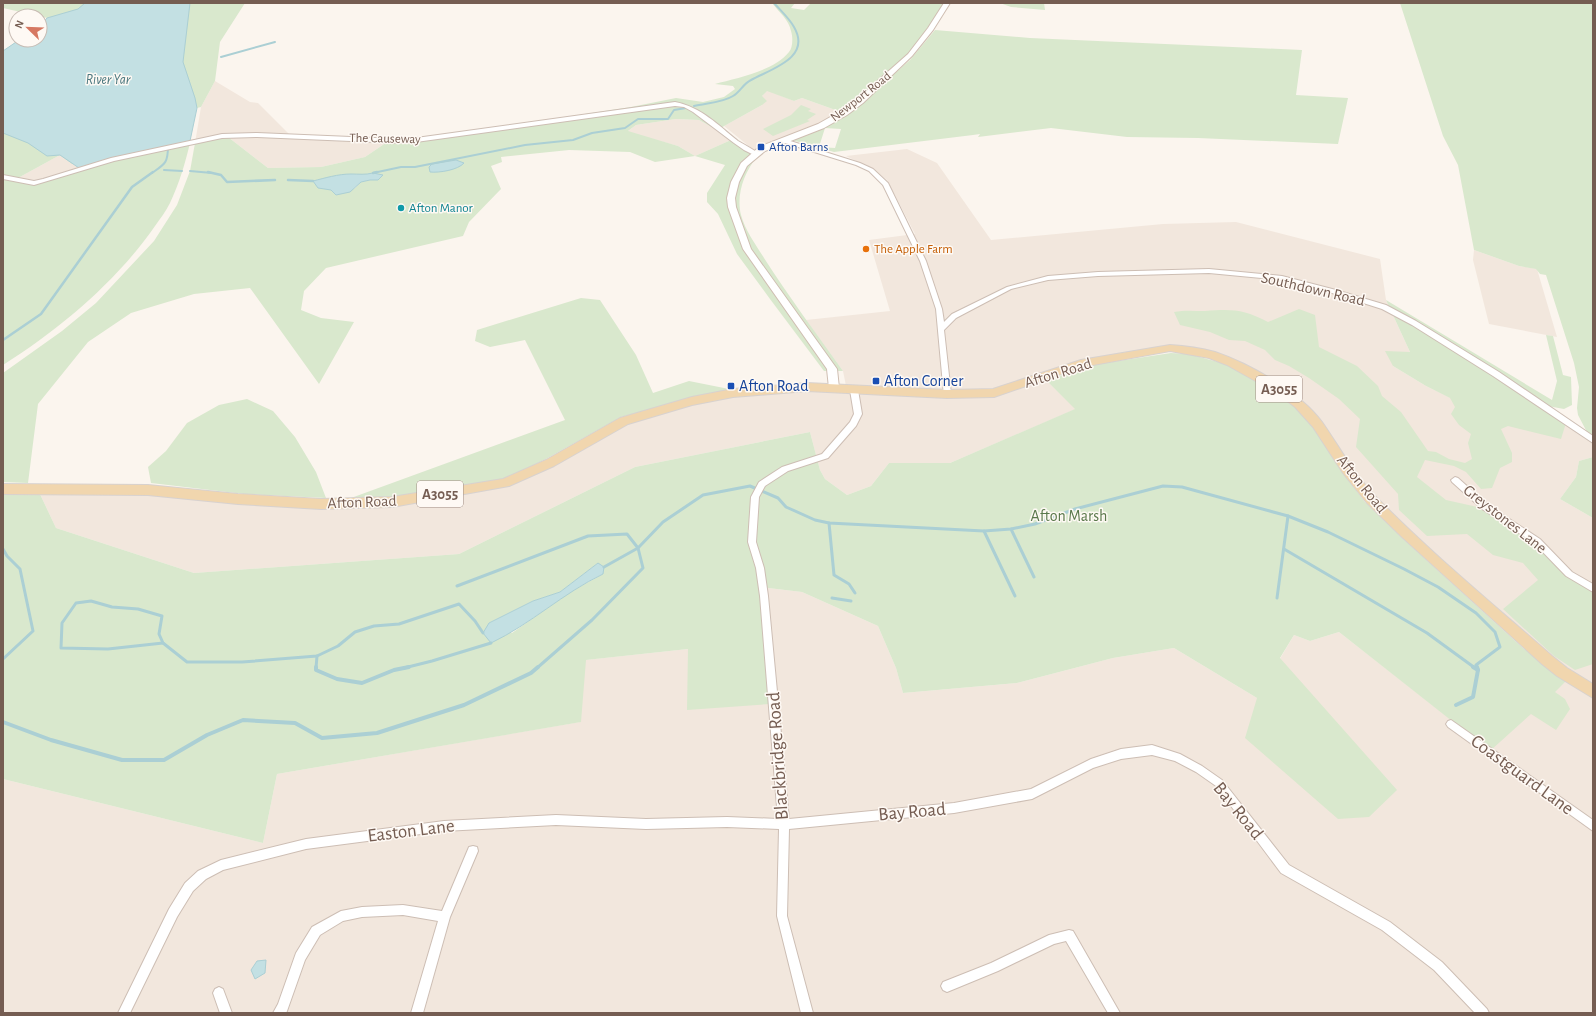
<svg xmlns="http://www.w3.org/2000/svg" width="1596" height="1016" viewBox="0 0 1596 1016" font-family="'Alegreya Sans',sans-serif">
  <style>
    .residential { fill: #f2e7dd }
    .green { fill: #d9e8cd; fill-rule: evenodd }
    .water { fill: #c3e0e3; stroke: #abcfd4 }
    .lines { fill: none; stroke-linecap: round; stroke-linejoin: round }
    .stream-far3 { stroke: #abcfd4; stroke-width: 2 }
    .stream-far2 { stroke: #abcfd4; stroke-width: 2.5 }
    .stream-far1 { stroke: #abcfd4; stroke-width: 3 }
    .stream { stroke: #abcfd4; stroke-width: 4 }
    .minor-casing { stroke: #cdbeb4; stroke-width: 2 }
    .tertiary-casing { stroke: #cdbeb4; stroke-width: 2 }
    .secondary-casing { stroke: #cfbeb2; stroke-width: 2 }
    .primary-casing { stroke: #d8d2cf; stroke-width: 2 }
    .minor { fill: #fff; fill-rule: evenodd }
    .tertiary { fill: #fff; fill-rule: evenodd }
    .secondary { fill: #fff; fill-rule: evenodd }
    .primary { fill: #f1d6ae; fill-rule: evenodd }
    .transit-dot { fill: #1a4fb4; stroke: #fef9f4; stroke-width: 1.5 }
    .culture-dot { fill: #0f9aa8; stroke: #fef9f4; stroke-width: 1.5 }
    .food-dot { fill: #e8710a; stroke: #fef9f4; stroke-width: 1.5 }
    .labels { text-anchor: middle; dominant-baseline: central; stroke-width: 3; stroke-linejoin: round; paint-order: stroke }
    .far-street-label { font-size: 13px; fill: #755d52; stroke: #fef9f4 }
    .far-transit-label { font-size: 13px; fill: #164399; stroke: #fef9f4; text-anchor: start }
    .far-culture-label { font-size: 13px; fill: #0d838f; stroke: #fef9f4; text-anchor: start }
    .far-food-label { font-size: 13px; fill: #c56008; stroke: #fef9f4; text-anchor: start }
    .far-water-label { font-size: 14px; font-style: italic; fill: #4a777e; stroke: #fef9f4 }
    .shield { fill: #fef9f4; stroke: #9e8c83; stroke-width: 1 }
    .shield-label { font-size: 15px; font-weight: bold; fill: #755d52 }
    .street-label { font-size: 16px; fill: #755d52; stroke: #fef9f4 }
    .transit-label { font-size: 16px; fill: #164399; stroke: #fef9f4; text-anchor: start }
    .park-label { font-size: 16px; fill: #5a784b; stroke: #fef9f4 }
    .near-street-label { font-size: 19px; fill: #755d52; stroke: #fef9f4 }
  </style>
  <rect width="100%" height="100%" fill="#fbf5ee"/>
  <g class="residential">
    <polygon points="215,81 250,102 258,103 289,134 286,137 387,142 365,157 321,167 268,168 228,137 195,143 201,107"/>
    <polygon points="767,90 794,101 802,98 841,112 832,118 755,151 724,126 762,105 762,96"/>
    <polygon points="676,119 699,120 717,130 731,140 695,156 678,146 627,132 636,125"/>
    <polygon points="907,149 937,163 991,240 1163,224 1236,222 1380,259 1386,300 1410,352 1393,366 1426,386 1508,426 1566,423 1593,442 1593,457 1579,461 1576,477 1560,499 1593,518 1593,686 1568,673 1410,533 1251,369 1169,346 1041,375 1076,409 950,463 889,463 871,486 847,495 825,479 820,470 810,432 635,467 459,554 194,573 56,528 39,492 147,493 320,508 509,485 626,424 694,404 733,397 801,390 847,391 843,371 806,320 890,311 869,240 915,234 887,180 874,170 846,156"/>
    <polygon points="60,155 79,168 35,181 18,178"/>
    <polygon points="1474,250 1519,266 1537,269 1557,337 1489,324 1473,260"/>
    <polygon points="759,587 802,592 878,626 896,668 903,693 1017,683 1113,658 1174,648 1257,698 1294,635 1310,641 1339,632 1490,750 1567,680 1593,696 1593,1013 3,1013 3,779 263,843 277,774 580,722 585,660 688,649"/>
  </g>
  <g class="green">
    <polygon points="3,3 113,3 72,164 60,155 18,178 3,175 3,51 19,40 40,40 40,26 47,18 3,8"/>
    <polygon points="165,3 245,3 220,42 215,81 201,107 197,108 182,102"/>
    <path d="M 772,3 L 795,3 L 791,8 L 804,10 L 811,3 L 945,3 L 928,30 L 907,57 L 841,112 L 802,98 L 794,101 L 767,91 L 762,96 L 767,101 L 762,105 L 717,130 L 699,120 L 676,119 L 636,125 L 628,131 L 678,146 L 695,156 L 731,140 L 756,158 C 744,173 736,195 741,215 C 745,230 756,245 764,258 C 789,297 816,333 843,371 L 824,371 L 770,299 L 737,254 L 718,214 L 707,202 L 707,193 L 725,165 L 695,156 L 655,162 L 630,152 L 569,150 L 501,157 L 502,162 L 491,166 L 501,189 L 469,222 L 463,236 L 326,268 L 304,291 L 301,310 L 321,318 L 354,322 L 319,384 L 250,288 L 194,294 L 131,313 L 88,342 L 38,404 L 28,483 L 3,482 L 3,373 L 62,331 L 96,303 L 154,241 L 177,205 L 190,171 L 195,143 L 228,137 L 268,168 L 321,167 L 365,157 L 393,138 L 412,138 L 486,129 L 631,107 L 676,98 L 703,102 L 724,97 L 735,89 L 733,86 L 715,84 C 737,78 774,71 789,52 C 793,47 793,37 791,31 C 789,20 779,12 772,3 ZM 373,173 L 378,180 L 370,180 L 361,182 L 355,188 L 336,195 L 331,190 L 351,174 L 364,176 Z"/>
    <polygon points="1000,3 1044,3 1045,10 1011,7"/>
    <polygon points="1400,3 1593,3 1593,438 1588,434 1578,415 1577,408 1579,387 1574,363 1546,275 1540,274 1536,269 1519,266 1474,250 1458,165 1443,136"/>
    <path d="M 935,30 L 1030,38 L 1302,50 L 1296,95 L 1348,98 L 1338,144 L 1198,138 L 1127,137 L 1051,128 L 978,137 L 980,134 L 973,135 L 834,152 L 792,140 L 860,104 L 910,60 ZM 825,128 L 841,129 L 835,148 L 819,147 Z"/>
    <polygon points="801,105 811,109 808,111 816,114 807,120 810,121 773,136 763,129 791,115"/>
    <path d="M 190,143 C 185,164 179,184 170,203 C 166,211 160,219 155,226 C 116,282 60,329 3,365 L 3,179 L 38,184 L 96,165 Z"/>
    <polygon points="581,298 600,300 636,355 653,393 689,381 734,390 692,398 621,417 546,459 502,480 394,499 351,498 565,420 525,340 490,347 475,341 477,330"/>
    <path d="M 1386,300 L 1552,400 L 1557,381 L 1546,335 L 1553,336 L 1563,375 L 1571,377 L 1572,405 L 1564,409 L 1537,404 L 1566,423 L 1561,439 L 1508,426 L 1501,429 L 1512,453 L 1512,462 L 1500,468 L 1492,488 L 1481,489 L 1466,472 L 1454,466 L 1425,460 L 1417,477 L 1446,500 L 1482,508 L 1535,544 L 1568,576 L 1593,592 L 1593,664 L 1575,670 L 1554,656 L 1503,609 L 1538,580 L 1523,563 L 1493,555 L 1467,534 L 1427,536 L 1399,510 L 1398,494 L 1356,447 L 1360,419 L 1339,399 L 1309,378 L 1289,366 L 1275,360 L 1265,350 L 1245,341 L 1229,340 L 1210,332 L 1180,325 L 1174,312 C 1184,310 1194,311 1205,311 C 1232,309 1243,309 1268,322 L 1299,309 L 1315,315 L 1319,347 L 1357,366 L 1378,386 L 1382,396 L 1401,412 L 1428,451 L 1436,452 L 1449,459 L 1465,463 L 1472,459 L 1468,443 L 1471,434 L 1459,425 L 1451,414 L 1455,407 L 1450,398 L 1426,386 L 1393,366 L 1385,351 L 1410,352 Z"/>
    <path d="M 1171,353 L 1188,354 L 1226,364 L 1275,391 L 1293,404 L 1313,425 L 1342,472 L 1365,502 L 1400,536 L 1523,648 L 1567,680 L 1555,692 L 1565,699 L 1570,709 L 1556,730 L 1531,714 L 1490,751 L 1339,632 L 1310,641 L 1294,635 L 1280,658 L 1397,790 L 1369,817 L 1338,819 L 1245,738 L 1257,698 L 1174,648 L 1113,658 L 1017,683 L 903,693 L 896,668 L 878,626 L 802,592 L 760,587 L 770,704 L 687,710 L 688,649 L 586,660 L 581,722 L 277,774 L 263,843 L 3,779 L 3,493 L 39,492 L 56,528 L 194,573 L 459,554 L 635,467 L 810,432 L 820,470 L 825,479 L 847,495 L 871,486 L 889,463 L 950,463 L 1075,409 L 1047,381 L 1085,366 ZM 598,563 L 603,574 L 570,592 L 512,633 L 489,623 L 533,601 L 560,592 Z"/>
    <polygon points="247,399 273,411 295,437 316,472 326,498 244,494 151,483 148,467 166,451 187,423 219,405"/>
    <polygon points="1593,457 1593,518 1560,499 1576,477 1579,461"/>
  </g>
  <g class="water">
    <polygon points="85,3 190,3 183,62 195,98 197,108 190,141 79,168 60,155 47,156 28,143 3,133 3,51 19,40 40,40 40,26 47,18 78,9"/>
    <path d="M 456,160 L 464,163 C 458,170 439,173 430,172 L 429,167 L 432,164 Z"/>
    <path d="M 373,173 L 383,175 L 378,180 L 370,180 L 361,182 L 350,192 L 336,195 L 331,190 L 318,188 L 313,181 C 325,178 338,174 351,174 C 359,174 365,175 373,173 Z"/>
    <path d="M 598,563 L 604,567 L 603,574 C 563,593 531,624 491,643 L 483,633 L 489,623 L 533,601 L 560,592 Z"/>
    <polygon points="266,960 265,973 255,979 251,970 257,961"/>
  </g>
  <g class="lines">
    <g class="stream-far3">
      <polyline points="221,57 275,42"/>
      <path d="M 694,106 C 706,103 722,103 733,96 C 740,92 743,84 751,80 C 771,69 812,58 794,27 C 789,18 781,11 774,3"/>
      <polyline points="164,170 182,171"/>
      <polyline points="190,171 212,173"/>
      <path d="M 152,173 C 165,164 168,163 168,146"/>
      <polyline points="373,173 401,167 415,167 525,145 573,140 592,133 625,128 638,119 668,119 674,110 686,108"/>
    </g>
    <g class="stream-far2">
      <polyline points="208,172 221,175 227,182 275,180"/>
      <polyline points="373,173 377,172"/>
      <polyline points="288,180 313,181"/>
      <polyline points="3,340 41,314 132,187 153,172"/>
    </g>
    <g class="stream-far1">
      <polyline points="829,523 834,575 849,584 855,593"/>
      <polyline points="1011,529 1034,577"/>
      <polyline points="984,531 1015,596"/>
      <polyline points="3,549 7,556 20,569 33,631 3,659"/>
      <polyline points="1284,549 1427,633 1475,668"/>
      <polyline points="604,567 638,548 663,522 703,495 750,486 778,498 786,507 815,520 829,523 984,531 1011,529 1035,524 1075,509 1163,486 1182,487 1288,516 1328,532 1404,569 1438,587 1476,613 1495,632 1500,647 1476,665 1477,668"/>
      <polyline points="457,586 588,536 627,534 638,548 643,568 592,620 537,668"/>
      <polyline points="832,598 851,601"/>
      <polyline points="1277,598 1288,516"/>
      <polygon points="91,601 112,607 138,609 162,616 159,634 163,643 108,649 61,648 62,623 76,603"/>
      <polyline points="163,643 187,662 242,662 317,656 338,646 355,632 374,626 399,624 459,604 475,621 483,633"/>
      <polyline points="316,668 317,656"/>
      <polyline points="404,668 432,661 491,643"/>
    </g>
    <g class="stream">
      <polyline points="316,667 316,670 337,679 362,683 394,670 409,667"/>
      <polyline points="1473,667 1478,670"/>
      <polyline points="1456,705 1473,697 1478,670 1477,667"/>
      <polyline points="3,722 51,740 122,760 164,760 207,735 243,720 295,723 322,738 377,733 464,705 531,673 538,667"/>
    </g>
    <defs>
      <g id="minor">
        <polygon points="784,139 860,163 873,169 888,183 926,261 942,309 944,322 952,314 1007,287 1048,276 1098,272 1209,269 1282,276 1336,290 1386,305 1416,321 1499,372 1593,436 1593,443 1493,376 1412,325 1382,309 1332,293 1282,280 1209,273 1098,276 1048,280 1011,289 956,318 944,330 951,394 950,396 944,396 936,309 920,261 883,185 869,171 856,165 782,142 781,141"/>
        <polygon points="854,387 858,390 862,414 856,426 828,458 788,471 765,486 759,497 756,542 764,568 768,596 789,819 954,803 1031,789 1091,759 1121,749 1152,745 1180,754 1202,766 1222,780 1289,865 1390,922 1442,962 1487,1009 1489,1013 1475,1013 1434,970 1382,930 1281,873 1216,786 1196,772 1175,761 1152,755 1121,759 1093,768 1032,799 954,813 789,829 787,916 813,1013 801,1013 777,916 779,829 727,827 646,829 556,825 444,831 306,849 223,870 206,879 193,891 177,917 130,1013 118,1013 169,909 185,883 198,871 221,860 306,839 444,821 556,815 646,819 727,817 778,819 760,596 756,568 748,542 751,497 759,482 782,467 822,454 850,422 854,414 850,390"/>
        <polygon points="1455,477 1458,478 1488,505 1540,539 1572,572 1593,584 1593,592 1566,576 1534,543 1482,509 1452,482 1451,480"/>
        <polygon points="1451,720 1593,820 1593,831 1448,727 1446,724 1448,721"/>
        <polygon points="473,846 477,847 478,851 450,917 423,1013 411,1013 438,921 403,915 362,917 343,921 320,935 305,960 287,1011 286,1013 273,1013 278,1004 296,953 312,927 341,911 362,907 403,905 442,911 469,847"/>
        <polygon points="1069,930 1073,931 1120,1013 1108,1013 1066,941 1054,944 998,971 947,992 943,990 941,986 943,982 991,963 1049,935"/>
        <polygon points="219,987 223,989 232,1013 220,1013 213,993 215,989"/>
      </g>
      <path id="tertiary" d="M 675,102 C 701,107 718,125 738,141 C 745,145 753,149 759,154 L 756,156 L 744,150 L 734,143 L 693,112 L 684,107 L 675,106 L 416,142 L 398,143 L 257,137 L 222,138 L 114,161 L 34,185 L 3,179 L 3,175 L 34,181 L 43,179 L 111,158 L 222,134 L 257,133 L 398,139 L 416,138 Z"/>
      <polygon id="secondary" points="944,3 950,3 933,30 912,56 863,103 847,115 824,128 765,151 747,166 739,182 735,198 736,207 751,249 837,369 839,388 834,391 829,388 827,369 743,249 728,207 727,198 731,182 741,163 759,147 818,124 841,111 857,99 908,54 928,28"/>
      <path id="primary" d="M 1170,345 C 1185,346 1200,348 1215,352 C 1250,364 1300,392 1322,422 C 1340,448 1355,476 1377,498 C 1432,554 1493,604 1552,656 L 1567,668 L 1593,684 L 1593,698 L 1557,676 L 1542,664 L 1402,537 L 1367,503 L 1343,473 L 1313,427 L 1295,407 L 1277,393 L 1227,365 L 1209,358 L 1170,351 L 1082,367 L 994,397 L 947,398 L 807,391 L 733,397 L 692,405 L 628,424 L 554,466 L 509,486 L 392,507 L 321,509 L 238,504 L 148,495 L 3,494 L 3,484 L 148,485 L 238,494 L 321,499 L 392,497 L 503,479 L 546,460 L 620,418 L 692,397 L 733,389 L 807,383 L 947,390 L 993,389 L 1081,360 Z"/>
    </defs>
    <use href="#minor" class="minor-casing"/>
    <use href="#tertiary" class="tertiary-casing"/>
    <use href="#secondary" class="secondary-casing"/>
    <use href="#primary" class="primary-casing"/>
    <use href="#minor" class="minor"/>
    <use href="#tertiary" class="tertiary"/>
    <use href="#secondary" class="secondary"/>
    <use href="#primary" class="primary"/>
  </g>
  <g class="transit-dot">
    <rect x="757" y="143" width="8" height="8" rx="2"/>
    <rect x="872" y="377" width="8" height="8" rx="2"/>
    <rect x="727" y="382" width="8" height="8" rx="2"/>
  </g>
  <circle class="culture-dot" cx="401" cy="208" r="4"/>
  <circle class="food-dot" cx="866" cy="249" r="4"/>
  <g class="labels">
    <g class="far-street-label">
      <text transform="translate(861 97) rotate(-38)">Newport Road</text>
      <text transform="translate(385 139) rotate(1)">The Causeway</text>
    </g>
    <g class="far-transit-label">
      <text x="769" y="147">Afton Barns</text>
    </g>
    <g class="far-culture-label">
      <text x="409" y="208">Afton Manor</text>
    </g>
    <g class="far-food-label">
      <text x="874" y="249">The Apple Farm</text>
    </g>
    <g class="far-water-label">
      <text x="108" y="80">River Yar</text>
    </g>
    <g class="shield">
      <rect x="1256" y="376" width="46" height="26" rx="3"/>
      <rect x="417" y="481" width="46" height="26" rx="3"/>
    </g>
    <g class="shield-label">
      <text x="1279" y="389">A3055</text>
      <text x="440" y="494">A3055</text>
    </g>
    <g class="street-label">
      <text transform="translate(1313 289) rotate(13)">Southdown Road</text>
      <text transform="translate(1058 373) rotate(-17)">Afton Road</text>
      <text transform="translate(1362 484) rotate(51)">Afton Road</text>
      <text transform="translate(362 502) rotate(-2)">Afton Road</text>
      <text transform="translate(1505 519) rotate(38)">Greystones Lane</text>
    </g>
    <g class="transit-label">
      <text x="884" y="381">Afton Corner</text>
      <text x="739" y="386">Afton Road</text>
    </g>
    <g class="park-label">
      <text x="1069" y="516">Afton Marsh</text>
    </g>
    <g class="near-street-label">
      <text transform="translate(778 756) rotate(-94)">Blackbridge Road</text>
      <text transform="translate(1522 775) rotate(36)">Coastguard Lane</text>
      <text transform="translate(1238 811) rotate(51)">Bay Road</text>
      <text transform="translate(912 812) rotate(-5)">Bay Road</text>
      <text transform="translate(411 831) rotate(-7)">Easton Lane</text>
    </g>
  </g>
  <rect width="1596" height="1016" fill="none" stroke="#755d52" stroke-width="8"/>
  <g transform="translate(28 28) rotate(293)"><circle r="19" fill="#fef9f4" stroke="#c7bbb3"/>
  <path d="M0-3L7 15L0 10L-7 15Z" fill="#d67862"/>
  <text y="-6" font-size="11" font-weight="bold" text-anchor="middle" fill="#755d52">N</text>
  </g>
</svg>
